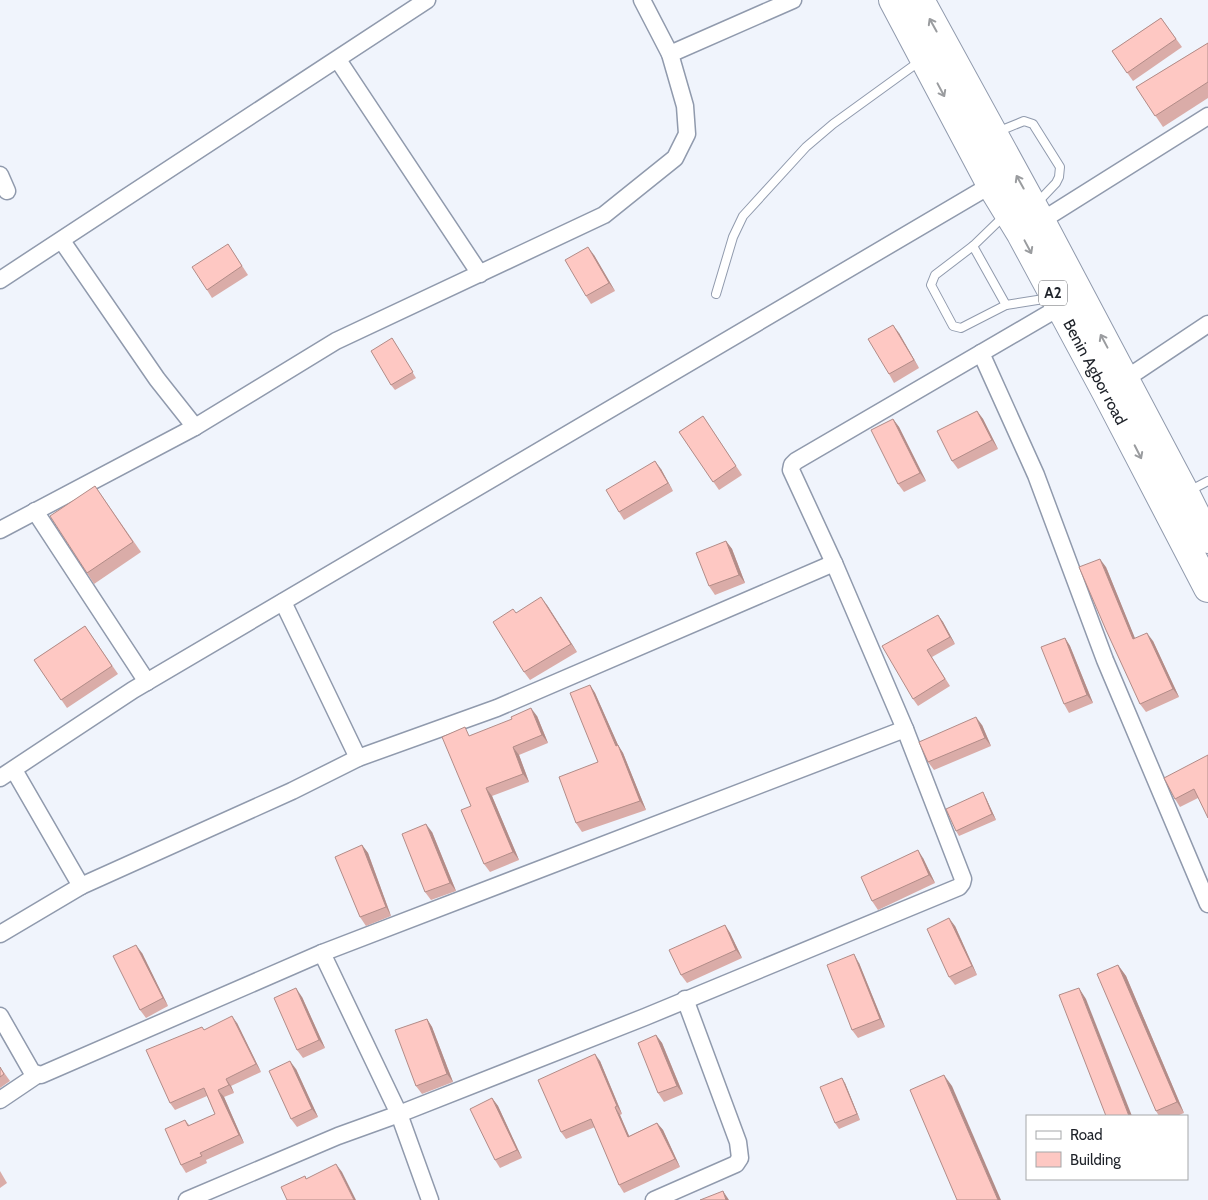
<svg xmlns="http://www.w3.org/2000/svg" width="1208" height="1200" font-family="Cabin,sans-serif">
<rect width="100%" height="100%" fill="#f0f4fc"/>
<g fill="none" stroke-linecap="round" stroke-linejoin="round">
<g stroke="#909aad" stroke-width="10">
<g id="lane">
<path d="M997 132 1024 121 1033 124 1060 167 1059 177 1056 183 1037 203"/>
<path d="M1005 215 973 246 1006 305 1050 298"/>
<path d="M973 246 935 275 931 285 953 326 961 328 1006 305"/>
<path d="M716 294 733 237 743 216 806 147 833 124 920 61"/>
<path d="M1189 491 1208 481"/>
</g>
</g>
<g stroke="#909aad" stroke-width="19">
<g id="street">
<path d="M670 54 793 0"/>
<path d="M338 60 480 274"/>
<path d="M0 175 7 191"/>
<path d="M1041 221 1208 116"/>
<path d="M0 280 427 0"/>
<path d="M981 353 1036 475 1105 660 1208 904"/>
<path d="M1124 380 1208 324"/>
<path d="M195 427 336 341 604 215 675 158 687 134 685 106 670 54 642 0"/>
<path d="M35 511 147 682"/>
<path d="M0 530 195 427 157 379 62 241"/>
<path d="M283 602 358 758"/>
<path d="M0 778 133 690 991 185"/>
<path d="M81 886 292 791 358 758 497 708 834 563"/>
<path d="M0 934 81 886 14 770"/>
<path d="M322 953 399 1114 430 1200"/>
<path d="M0 1016 32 1072 41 1075 322 953 905 729"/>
<path d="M0 1100 37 1075"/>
<path d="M187 1200 338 1136 399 1114 645 1017 959 887 962 883 963 879 905 729 834 563 791 470 792 465 796 461 1060 307"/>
<path d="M654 1200 736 1164 740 1158 738 1142 685 999"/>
</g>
</g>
<g stroke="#909aad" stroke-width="30">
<g id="highway">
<path d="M893 0 991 185 1021 234 1106 392 1208 588"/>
<path d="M920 0 1041 221 1185 493 1208 539"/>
</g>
</g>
<use href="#lane" stroke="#fff" stroke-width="8"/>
<use href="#street" stroke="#fff" stroke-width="16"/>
<use href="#highway" stroke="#fff" stroke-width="28"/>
</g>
<g fill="#daaca8">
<path d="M1161 18 1182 47 1133 81 1112 51Z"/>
<path d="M1208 43V98L1163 127 1136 87Z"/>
<path d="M228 244 248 275 212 298 207 290Z"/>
<path d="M594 255 615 291 591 304 586 296Z"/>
<path d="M899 333 919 368 894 383 889 374Z"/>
<path d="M392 338 416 378 395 390 391 385Z"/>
<path d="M977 411 983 419 998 449 958 469 952 461Z"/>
<path d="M703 416 742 475 719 490 679 432Z"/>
<path d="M893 419 899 427 926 481 904 492 898 484Z"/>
<path d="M661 469 673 491 624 520 619 512Z"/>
<path d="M95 486 141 552 94 584 87 573Z"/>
<path d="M726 541 732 549 745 583 715 595 709 586Z"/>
<path d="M1106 567 1135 639 1153 641 1179 697 1146 712 1140 704Z"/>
<path d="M547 605 577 652 530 680 524 672 516 613Z"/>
<path d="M938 615 943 622 955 644 932 657 950 686 918 706 913 699Z"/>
<path d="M85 626 118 674 67 708 34 660Z"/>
<path d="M1065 638 1070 646 1093 703 1069 713 1064 704Z"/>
<path d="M590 685 595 693 618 745 623 753 646 810 582 832 576 823 598 762Z"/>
<path d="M537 716 548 743 519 755 529 782 492 796 519 860 490 872 484 864 471 806V735Z"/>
<path d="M982 725 991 746 934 770 928 762Z"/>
<path d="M1208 755 1198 798 1180 807 1175 799Z"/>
<path d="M986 798 996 820 959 836 956 831Z"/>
<path d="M432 832 456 891 431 900 425 892Z"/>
<path d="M362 845 368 853 391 916 366 926 360 917Z"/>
<path d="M923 858 935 883 878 910 872 901Z"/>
<path d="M725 925 730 933 742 958 687 983 681 975Z"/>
<path d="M955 926 977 975 955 985 949 977Z"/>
<path d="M142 953 168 1006 146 1018 140 1010Z"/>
<path d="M859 963 885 1027 858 1038 852 1030Z"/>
<path d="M1118 965 1126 976 1184 1113 1177 1116H1159L1156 1111Z"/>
<path d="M302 997 325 1048 303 1058 297 1050Z"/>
<path d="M427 1019 432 1027 453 1082 422 1094 416 1086Z"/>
<path d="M237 1023 261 1072 231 1086 234 1093 224 1097 244 1143 206 1160 207 1163 186 1173 181 1165 185 1120 190 1126 215 1114 207 1096 175 1110 170 1103 204 1030Z"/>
<path d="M656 1035 662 1043 683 1094 664 1102 658 1093Z"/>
<path d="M600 1061 622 1114 620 1115 629 1136 657 1123 663 1130 680 1167 624 1193 619 1185 595 1127 566 1139 561 1132Z"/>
<path d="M0 1067 10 1081 0 1088Z"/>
<path d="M296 1069 318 1117 297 1127 291 1119Z"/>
<path d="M845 1083 860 1120 839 1129 835 1123Z"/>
<path d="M492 1098 498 1106 522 1158 500 1168 495 1160Z"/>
<path d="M0 1171 7 1183 0 1188Z"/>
</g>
<g fill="#b28c88">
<path d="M588 247 594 255 615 291 609 283Z"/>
<path d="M893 325 899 333 919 368 914 360Z"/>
<path d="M977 411 983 419 998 449 992 440Z"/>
<path d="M893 419 899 427 926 481 920 473Z"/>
<path d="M655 461 661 469 673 491 668 483Z"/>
<path d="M726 541 732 549 745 583 739 575Z"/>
<path d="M1100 559 1106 567 1139 648 1133 639Z"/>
<path d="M541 597 547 605 577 652 571 644Z"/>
<path d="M938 615 943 622 955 644 950 637Z"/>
<path d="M1147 633 1153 641 1179 697 1173 689Z"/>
<path d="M1065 638 1070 646 1093 703 1087 695Z"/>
<path d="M590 685 595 693 618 745 623 753 646 810 640 801Z"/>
<path d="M531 708 537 716 548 743 542 735Z"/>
<path d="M976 717 982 725 991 746 985 738Z"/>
<path d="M513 747 519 755 529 782 523 774Z"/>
<path d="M486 788 492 796 519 860 513 852Z"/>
<path d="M983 792 986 798 996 820 992 814Z"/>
<path d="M426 824 432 832 456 891 450 883Z"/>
<path d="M362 845 368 853 391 916 386 907Z"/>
<path d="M918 850 923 858 935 883 929 875Z"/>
<path d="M949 918 955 926 977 975 972 966Z"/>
<path d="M725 925 730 933 742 958 736 950Z"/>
<path d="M136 945 142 953 168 1006 163 998Z"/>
<path d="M854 954 859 963 885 1027 880 1019Z"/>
<path d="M1118 965 1126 976 1184 1113 1177 1102Z"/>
<path d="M296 988 302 997 325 1048 319 1040Z"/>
<path d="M1079 988 1086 999 1132 1116H1129Z"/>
<path d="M232 1016 237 1023 261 1072 256 1064Z"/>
<path d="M427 1019 432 1027 453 1082 447 1074Z"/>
<path d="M656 1035 662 1043 683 1094 677 1086Z"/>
<path d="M595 1054 600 1061 622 1114 617 1106Z"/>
<path d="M290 1061 296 1069 318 1117 312 1109Z"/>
<path d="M944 1075 952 1086 1001 1200H998Z"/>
<path d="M842 1078 845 1083 860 1120 857 1114Z"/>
<path d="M226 1079 231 1086 234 1093 229 1085Z"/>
<path d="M218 1090 224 1097 244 1143 239 1135Z"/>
<path d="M492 1098 498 1106 522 1158 517 1150Z"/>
<path d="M615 1107 620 1115 633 1145 628 1137Z"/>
<path d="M657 1123 663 1130 680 1167 675 1159Z"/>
<path d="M336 1164 342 1172 356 1200H354Z"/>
<path d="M723 1191 729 1200H726Z"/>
</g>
<g fill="#fec8c3" stroke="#b28c88">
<path d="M1161 18 1176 39 1127 73 1112 51Z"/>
<path d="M1208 43V82L1155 116 1136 87Z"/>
<path d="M228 244 242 266 207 290 192 267Z"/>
<path d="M588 247 609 283 586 296 565 260Z"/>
<path d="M893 325 914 360 889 374 868 339Z"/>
<path d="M392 338 413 372 391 385 371 351Z"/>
<path d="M977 411 992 440 952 461 937 431Z"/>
<path d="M703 416 736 466 713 482 679 432Z"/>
<path d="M893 419 920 473 898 484 871 430Z"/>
<path d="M655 461 668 483 619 512 606 490Z"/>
<path d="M95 486 133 542 87 573 50 516Z"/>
<path d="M726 541 739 575 709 586 696 553Z"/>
<path d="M1100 559 1133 639 1147 633 1173 689 1140 704 1106 630 1079 567Z"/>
<path d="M541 597 571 644 524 672 493 622 513 609 516 613Z"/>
<path d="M938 615 950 637 927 650 945 679 913 699 882 646Z"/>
<path d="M85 626 112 666 61 700 34 660Z"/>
<path d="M1065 638 1087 695 1064 704 1041 647Z"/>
<path d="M590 685 616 746 618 745 640 801 576 823 559 777 598 762 570 693Z"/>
<path d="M531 708 542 735 513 747 523 774 486 788 513 852 484 864 461 810 471 806 442 737 465 727 469 736 512 719 511 717Z"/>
<path d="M976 717 985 738 928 762 919 742Z"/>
<path d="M1208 755V818L1194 789 1175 799 1164 778Z"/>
<path d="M983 792 992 814 956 831 946 809Z"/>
<path d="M426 824 450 883 425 892 402 834Z"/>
<path d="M362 845 386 907 360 917 335 857Z"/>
<path d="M918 850 929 875 872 901 861 877Z"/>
<path d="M949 918 972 966 949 977 927 929Z"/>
<path d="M725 925 736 950 681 975 669 950Z"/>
<path d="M136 945 163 998 140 1010 113 956Z"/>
<path d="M854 954 880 1019 852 1030 827 965Z"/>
<path d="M1118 965 1177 1102 1156 1111 1097 974Z"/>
<path d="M296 988 319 1040 297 1050 274 998Z"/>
<path d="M1079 988 1129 1116H1106L1059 995Z"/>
<path d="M232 1016 256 1064 226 1079 229 1085 218 1090 239 1135 200 1153 202 1156 181 1165 165 1129 185 1120 188 1126 215 1114 204 1088 170 1103 146 1050 202 1027 204 1030Z"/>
<path d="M427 1019 447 1074 416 1086 395 1030Z"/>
<path d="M656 1035 677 1086 658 1093 638 1043Z"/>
<path d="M595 1054 617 1106 615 1107 628 1137 657 1123 675 1159 619 1185 591 1119 561 1132 538 1080Z"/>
<path d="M290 1061 312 1109 291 1119 269 1071Z"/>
<path d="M0 1067 4 1074 0 1077Z"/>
<path d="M944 1075 998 1200H957L910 1090Z"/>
<path d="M842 1078 857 1114 835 1123 820 1087Z"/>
<path d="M492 1098 517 1150 495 1160 470 1109Z"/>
<path d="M336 1164 354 1200H287L281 1187 305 1176 306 1179Z"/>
<path d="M723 1191 726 1200H700Z"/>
</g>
<defs><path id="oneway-shaft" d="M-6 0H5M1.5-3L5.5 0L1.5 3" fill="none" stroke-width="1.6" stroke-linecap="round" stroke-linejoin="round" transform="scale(1.25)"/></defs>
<g stroke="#9a9c9f">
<use href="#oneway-shaft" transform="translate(933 25) rotate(-119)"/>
<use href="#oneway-shaft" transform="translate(941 90) rotate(62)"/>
<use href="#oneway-shaft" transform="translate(1020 182) rotate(-119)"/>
<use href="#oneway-shaft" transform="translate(1028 247) rotate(62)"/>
<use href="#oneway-shaft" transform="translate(1104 341) rotate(-118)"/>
<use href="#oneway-shaft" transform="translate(1138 452) rotate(63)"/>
</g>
<g text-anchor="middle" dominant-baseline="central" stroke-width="4" stroke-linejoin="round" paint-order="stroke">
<rect fill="#fff" stroke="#626469" stroke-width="1" x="1039" y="280.5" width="28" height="25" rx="4"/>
<g font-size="15" font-weight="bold" fill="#1e2229">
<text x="1053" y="293">A2</text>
</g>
<g font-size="16" fill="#1e2229" stroke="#fff">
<text transform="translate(1095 372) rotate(62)">Benin Agbor road</text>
</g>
</g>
<rect x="1026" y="1115" width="162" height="65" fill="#ffffff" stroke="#a5a7a9"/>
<rect x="1036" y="1131" width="25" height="8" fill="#ffffff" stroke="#a5a7a9"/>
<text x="1070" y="1140" font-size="15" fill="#1e2229">Road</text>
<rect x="1036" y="1152" width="25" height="15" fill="#fec8c3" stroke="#a5a7a9"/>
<text x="1070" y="1165" font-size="15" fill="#1e2229">Building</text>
</svg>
